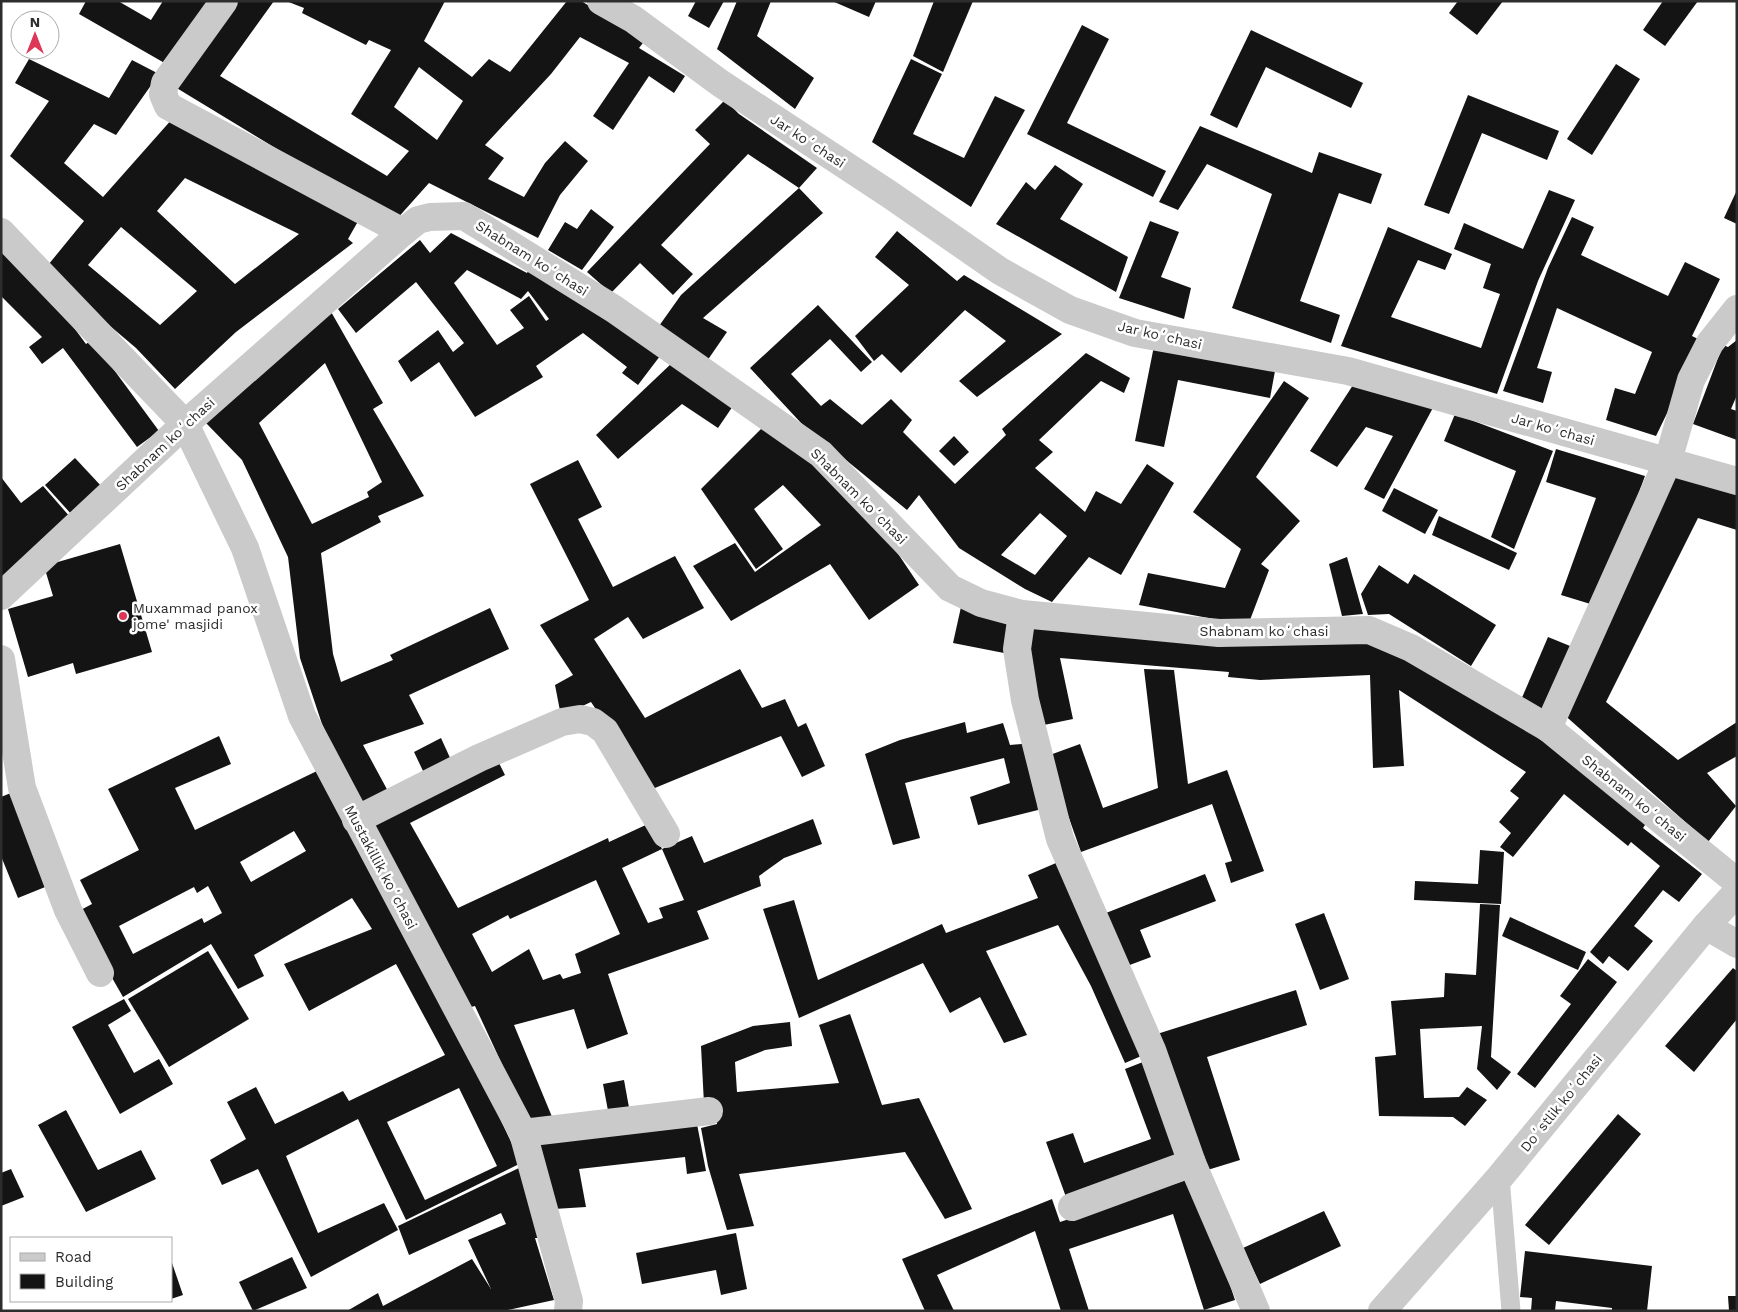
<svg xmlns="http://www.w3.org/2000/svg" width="1738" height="1312" font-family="'Work Sans',sans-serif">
<rect width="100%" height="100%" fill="#fff"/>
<g fill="#141414" fill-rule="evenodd">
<path d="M86 1H118L151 20 163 1H212L168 65 79 14Z"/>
<path d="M234 1H274L220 76 387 176 409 151 351 114 391 50 369 40 366 45 302 13 304 8 286 1H445L424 41 472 77 489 59 510 72 567 1H581L646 39 639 48 685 76 674 93 649 76 613 130 593 116 629 63 580 37 551 74 485 145 504 158 488 179 524 197 545 163 565 141 588 161 560 195 538 238 429 183 395 221 175 87ZM419 67 463 101 437 140 394 107Z"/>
<path d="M696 1H724L709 28 688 16Z"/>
<path d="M737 1H771L757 36 814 78 795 109 717 49Z"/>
<path d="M832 1H876L869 17Z"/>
<path d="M934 1H973L943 72 913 56Z"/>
<path d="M1458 1H1503L1477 35 1449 13Z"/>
<path d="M1663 1H1698L1665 46 1643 30Z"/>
<path d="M1082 25 1109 39 1067 123 1166 171 1153 197 1027 134Z"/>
<path d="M1251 30 1363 83 1351 108 1266 67 1237 128 1210 115Z"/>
<path d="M29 59 109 98 132 60 159 74 116 135 94 124 64 163 103 197 173 118 361 216 348 239 353 243 236 332 175 389 136 348 44 270 84 221 10 156 49 101 15 83ZM185 178 299 234 235 284 157 211ZM121 227 197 291 160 325 88 265Z"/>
<path d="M911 59 942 74 913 134 964 158 995 96 1025 110 971 207 872 142Z"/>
<path d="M1616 64 1640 79 1592 155 1567 139Z"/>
<path d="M1468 95 1559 131 1547 160 1482 133 1449 214 1424 205Z"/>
<path d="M725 100 739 114 817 168 799 188 748 154 661 245 693 274 673 295 640 263 611 293 587 272 710 144 695 130Z"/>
<path d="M1200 126 1312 173 1319 152 1382 174 1371 204 1339 193 1300 301 1340 315 1331 343 1232 308 1272 194 1207 164 1178 210 1159 202Z"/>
<path d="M1055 165 1083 184 1060 219 1128 257 1116 292 996 224 1026 182 1035 190Z"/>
<path d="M799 188 823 213 703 318 727 332 707 361 659 326 681 295Z"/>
<path d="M1549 190 1575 200 1538 281 1497 394 1341 346 1388 227 1452 254 1445 270 1418 260 1391 317 1481 348 1500 294 1483 288 1491 264 1454 249 1464 223 1523 249Z"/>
<path d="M1737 190V224L1724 218Z"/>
<path d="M591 209 614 227 582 270 548 250 565 222 577 229Z"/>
<path d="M1572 217 1594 227 1581 255 1668 296 1685 262 1720 279 1692 336 1702 341 1656 436 1606 420 1615 388 1635 394 1652 352 1557 308 1537 368 1552 372 1543 403 1503 391 1548 268Z"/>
<path d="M1150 221 1179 232 1161 277 1191 288 1184 319 1119 298Z"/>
<path d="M897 231 957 281 964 275 1062 334 977 397 959 381 1006 341 965 310 901 373 882 354 874 361 855 336 909 285 875 257Z"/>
<path d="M451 233 527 273 530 268 660 356 638 385 622 373 627 367 583 333 536 366 543 377 475 417 439 362 411 382 398 361 438 330 453 352 464 343 416 282 356 333 338 309 420 240 430 253ZM467 270 521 299 528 291 549 319 546 321 529 296 510 310 524 328 497 345 454 283Z"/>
<path d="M1 246 66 317 86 344 92 340 159 431 137 447 63 348 42 364 29 347 42 337 1 296Z"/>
<path d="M818 305 872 362 861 372 830 339 791 374 821 406 830 399 862 425 891 399 912 420 903 432 955 484 1006 435 1002 429 1086 353 1130 378 1124 393 1101 381 1039 440 1053 452 1035 468 1085 512 1096 491 1121 504 1147 464 1174 483 1121 575 1089 557 1052 602 1025 589 959 548 919 495 907 510 802 424 750 368ZM1040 513 1067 536 1035 575 1001 555Z"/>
<path d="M330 310 383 403 373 409 424 496 378 516 381 522 321 553 333 654 341 682 393 660 390 655 490 608 509 649 409 695 424 724 363 745 389 793 359 807 322 724 300 658 288 557 242 460 206 423ZM325 363 382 482 367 492 369 497 312 524 259 423Z"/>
<path d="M1737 340V395L1731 409 1737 411V440L1693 424 1723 345 1728 347Z"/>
<path d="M1154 346 1275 371 1270 398 1178 380 1164 447 1135 441Z"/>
<path d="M673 362 735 403 718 428 682 404 618 459 596 435Z"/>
<path d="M1284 381 1309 398 1256 477 1300 521 1261 564 1269 570 1250 620H1219L1139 605 1148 573 1225 588 1241 549 1193 512Z"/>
<path d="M1355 382 1435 404 1384 499 1364 489 1393 436 1366 427 1337 467 1310 451Z"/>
<path d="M1455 414 1553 451 1514 549 1491 537 1516 471 1444 441Z"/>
<path d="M768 422 868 509 919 585 869 620 830 564 731 621 693 566 735 543 755 572 821 525 783 485 754 509 783 549 756 569 701 489Z"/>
<path d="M954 436 969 452 954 466 939 451Z"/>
<path d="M1556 449 1645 476 1597 606 1561 595 1596 498 1546 482Z"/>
<path d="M75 458 103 488 72 515 45 485Z"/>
<path d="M578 460 602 507 578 519 613 587 675 556 704 608 643 639 628 617 594 639 645 718 740 669 762 708 785 699 798 727 806 723 825 766 802 777 781 736 650 790 591 702 561 716 555 685 573 675 540 625 589 600 530 484Z"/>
<path d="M1671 475 1737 494V530L1698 518 1606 702 1678 760 1737 722V756L1707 773 1736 806 1708 842 1561 712Z"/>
<path d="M1 477 21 503 43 486 71 518 1 578Z"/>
<path d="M1394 488 1438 510 1425 534 1382 511Z"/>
<path d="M1439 516 1517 553 1509 570 1432 535Z"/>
<path d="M120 544 152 652 76 674 73 663 28 677 8 609 53 596 44 566Z"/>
<path d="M1347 557 1363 614 1342 616 1329 564Z"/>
<path d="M1379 565 1408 584 1414 574 1496 625 1471 666 1389 614 1368 615 1361 594Z"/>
<path d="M961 607 1011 618 1004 653 953 643Z"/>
<path d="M1023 627 1369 641 1418 661 1543 741 1647 822 1643 828 1702 874 1679 902 1663 890 1634 926 1653 941 1628 971 1609 956 1603 964 1590 952 1660 866 1631 842 1628 846 1564 794 1513 857 1500 847 1511 833 1499 822 1519 798 1510 791 1526 772 1399 690 1404 766 1373 768 1370 675 1260 680 1228 677 1229 672 1060 658 1073 719 1039 726Z"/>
<path d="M1548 637 1575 648 1548 712 1521 700Z"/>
<path d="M1144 669 1174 670 1188 784 1227 770 1264 871 1231 883 1225 863 1232 861 1212 804 1081 852 1047 756 1080 744 1103 808 1158 788Z"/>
<path d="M965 722 967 733 1003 723 1010 745 1033 743 1038 810 978 825 970 797 1010 783 1004 758 905 783 920 838 893 845 865 754 900 740Z"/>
<path d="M219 736 231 764 175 788 195 830 319 770 465 1044 521 1163 406 1220 358 1119 286 1156 318 1233 384 1203 398 1230 311 1277 258 1169 222 1185 210 1160 246 1139 227 1102 256 1087 275 1124 343 1091 349 1101 445 1055 396 964 309 1011 284 964 372 929 352 898 254 955 264 976 238 989 211 944 123 997 75 913 92 904 80 880 139 850 108 789ZM294 831 306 851 251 882 240 862ZM208 886 222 913 204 923 202 918 133 954 119 926 194 887 197 893ZM459 1088 497 1166 425 1200 387 1122Z"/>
<path d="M441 738 451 760 424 773 414 752Z"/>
<path d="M495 755 505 775 410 823 458 908 608 838 609 842 650 823 662 849 622 868 648 923 663 918 659 908 684 900 662 849 692 836 704 863 813 819 822 844 784 858 759 876 761 886 697 911 709 939 608 974 628 1034 587 1049 574 1009 514 1025 555 1124 532 1129 475 1006 471 1007 369 819ZM596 880 620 934 575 954 581 973 563 979 560 974 543 980 529 949 492 972 472 934 508 915 510 919Z"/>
<path d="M18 790 55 883 18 898 1 856V797Z"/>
<path d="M1480 850 1504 852 1501 904 1414 900 1415 881 1478 884Z"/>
<path d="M1056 863 1146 1054 1125 1063 1091 986 1058 925 986 951 1027 1035 1004 1043 980 997 950 1013 923 963 799 1018 763 909 794 900 818 980 942 924 946 933 1038 898 1028 875Z"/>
<path d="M1205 874 1216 901 1140 930 1151 957 1127 966 1106 913Z"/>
<path d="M1480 904 1500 905 1491 1057 1511 1072 1497 1090 1477 1069 1482 1026 1420 1029 1424 1098 1459 1097 1467 1087 1487 1100 1465 1126 1453 1117 1379 1116 1375 1057 1396 1055 1391 1001 1444 997 1445 973 1476 975Z"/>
<path d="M1324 913 1349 979 1320 990 1295 924Z"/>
<path d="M1510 917 1586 952 1578 970 1502 936Z"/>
<path d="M208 951 249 1019 169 1067 128 999Z"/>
<path d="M1588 959 1617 982 1535 1088 1517 1074 1571 1004 1560 996Z"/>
<path d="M1733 968 1737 971V1019L1694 1072 1665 1046Z"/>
<path d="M1296 990 1307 1025 1207 1057 1240 1160 1201 1172 1157 1034Z"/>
<path d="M124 999 131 1011 108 1025 134 1073 159 1059 173 1084 120 1114 72 1027Z"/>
<path d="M850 1014 882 1105 919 1098 972 1209 945 1219 905 1152 739 1174 754 1226 727 1230 708 1166 701 1128 717 1124 715 1104H704L701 1046 753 1026 790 1022 792 1046 765 1050 735 1062 737 1092 839 1083 819 1025Z"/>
<path d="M1143 1062 1177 1157 1066 1197 1046 1142 1073 1133 1084 1163 1151 1139 1125 1069Z"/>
<path d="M624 1080 630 1113 609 1116 603 1084Z"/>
<path d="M66 1110 98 1170 141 1150 156 1179 86 1212 38 1125Z"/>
<path d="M1618 1114 1641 1134 1549 1245 1525 1225Z"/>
<path d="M697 1124 706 1171 687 1174 685 1157 579 1169 586 1207 554 1209 538 1141Z"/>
<path d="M523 1166 541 1238H535L554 1300 503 1311H347L378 1293 383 1306 472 1259 491 1289 468 1240 506 1224 501 1213 409 1255 398 1226Z"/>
<path d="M11 1169 24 1197 1 1206V1173Z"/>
<path d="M1195 1177 1235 1300 1204 1310 1173 1214 1069 1249 1089 1311H1061L1035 1231 937 1275 954 1311H925L902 1259 1052 1199 1060 1222Z"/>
<path d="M1324 1211 1341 1246 1260 1284 1243 1248Z"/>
<path d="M736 1233 747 1289 721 1295 716 1270 642 1284 636 1253Z"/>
<path d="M1525 1251 1652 1266 1647 1311H1612V1308L1556 1301 1555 1311H1531L1532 1298 1520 1297Z"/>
<path d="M292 1257 307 1288 253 1311 239 1282Z"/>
<path d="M171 1260 183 1295 171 1299Z"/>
<path d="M1728 1296H1737V1311H1729Z"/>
</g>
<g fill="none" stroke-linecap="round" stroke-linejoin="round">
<path stroke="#cacaca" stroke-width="19" d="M1500 1177 1511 1311"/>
<g stroke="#cacaca" stroke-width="28">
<path d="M224 1 165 83 163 94 168 106 403 232"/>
<path d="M601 1 633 19 720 83 889 194 1000 271 1070 310 1135 333 1348 371 1737 481"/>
<path d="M1 232 185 424 245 548 302 716 523 1133 569 1301 568 1311"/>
<path d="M1 596 185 424 403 232 418 220 430 217 464 216 614 309 821 454 950 588 981 603 1022 614 1219 633 1369 630 1411 648 1548 728 1737 882"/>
<path d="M1022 614 1017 649 1025 700 1060 839 1152 1050 1192 1163 1256 1311"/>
<path d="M1 659 22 788 68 910 100 973"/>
<path d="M1548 728 1668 461 1691 380 1710 343 1737 309"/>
<path d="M356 820 479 758 562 722 580 719 593 722 605 731 666 834"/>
<path d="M1706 926 1737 944"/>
<path d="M523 1133 709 1111"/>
<path d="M1072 1207 1192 1163"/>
</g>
<path stroke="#cacaca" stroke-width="28" d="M1382 1311 1500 1177 1706 926 1737 892"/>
</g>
<circle fill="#dd3657" stroke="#fff" stroke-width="2" cx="123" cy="616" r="5"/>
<g text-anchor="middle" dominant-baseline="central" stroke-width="5" stroke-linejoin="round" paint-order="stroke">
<g font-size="14" fill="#2d2d2d" stroke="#fff">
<text transform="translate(808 141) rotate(33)">Jar koʻchasi</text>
<text transform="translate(532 258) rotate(32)">Shabnam koʻchasi</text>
<text transform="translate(1160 335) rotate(13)">Jar koʻchasi</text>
<text transform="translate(1553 429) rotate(16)">Jar koʻchasi</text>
<text transform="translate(165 444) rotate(-43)">Shabnam koʻchasi</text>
<text transform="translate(859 496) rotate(45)">Shabnam koʻchasi</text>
<text x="1264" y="631">Shabnam koʻchasi</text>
<text transform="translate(1634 798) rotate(39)">Shabnam koʻchasi</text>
<text transform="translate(381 867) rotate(62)">Mustakillik koʻchasi</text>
<text transform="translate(1561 1103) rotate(-51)">Doʻstlik koʻchasi</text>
</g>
<g font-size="14" fill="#2d2d2d" stroke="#fff" text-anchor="start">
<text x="133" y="608">Muxammad panox<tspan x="133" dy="16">jome' masjidi</tspan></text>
</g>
</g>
<rect width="1738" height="1312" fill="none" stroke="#2d2d2d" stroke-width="5"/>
<rect x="10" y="1237" width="162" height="65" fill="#ffffff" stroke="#ababab"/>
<rect x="20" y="1253" width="25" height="8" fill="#cacaca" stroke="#ababab"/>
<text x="55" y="1262" font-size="15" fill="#2d2d2d">Road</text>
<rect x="20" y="1274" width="25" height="15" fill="#141414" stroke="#ababab"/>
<text x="55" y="1287" font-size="15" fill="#2d2d2d">Building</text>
<g transform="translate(35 35)"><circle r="24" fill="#ffffff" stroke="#ababab"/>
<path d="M0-4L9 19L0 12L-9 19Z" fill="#dd3657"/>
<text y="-8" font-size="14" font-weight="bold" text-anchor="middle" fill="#2d2d2d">N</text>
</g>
</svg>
